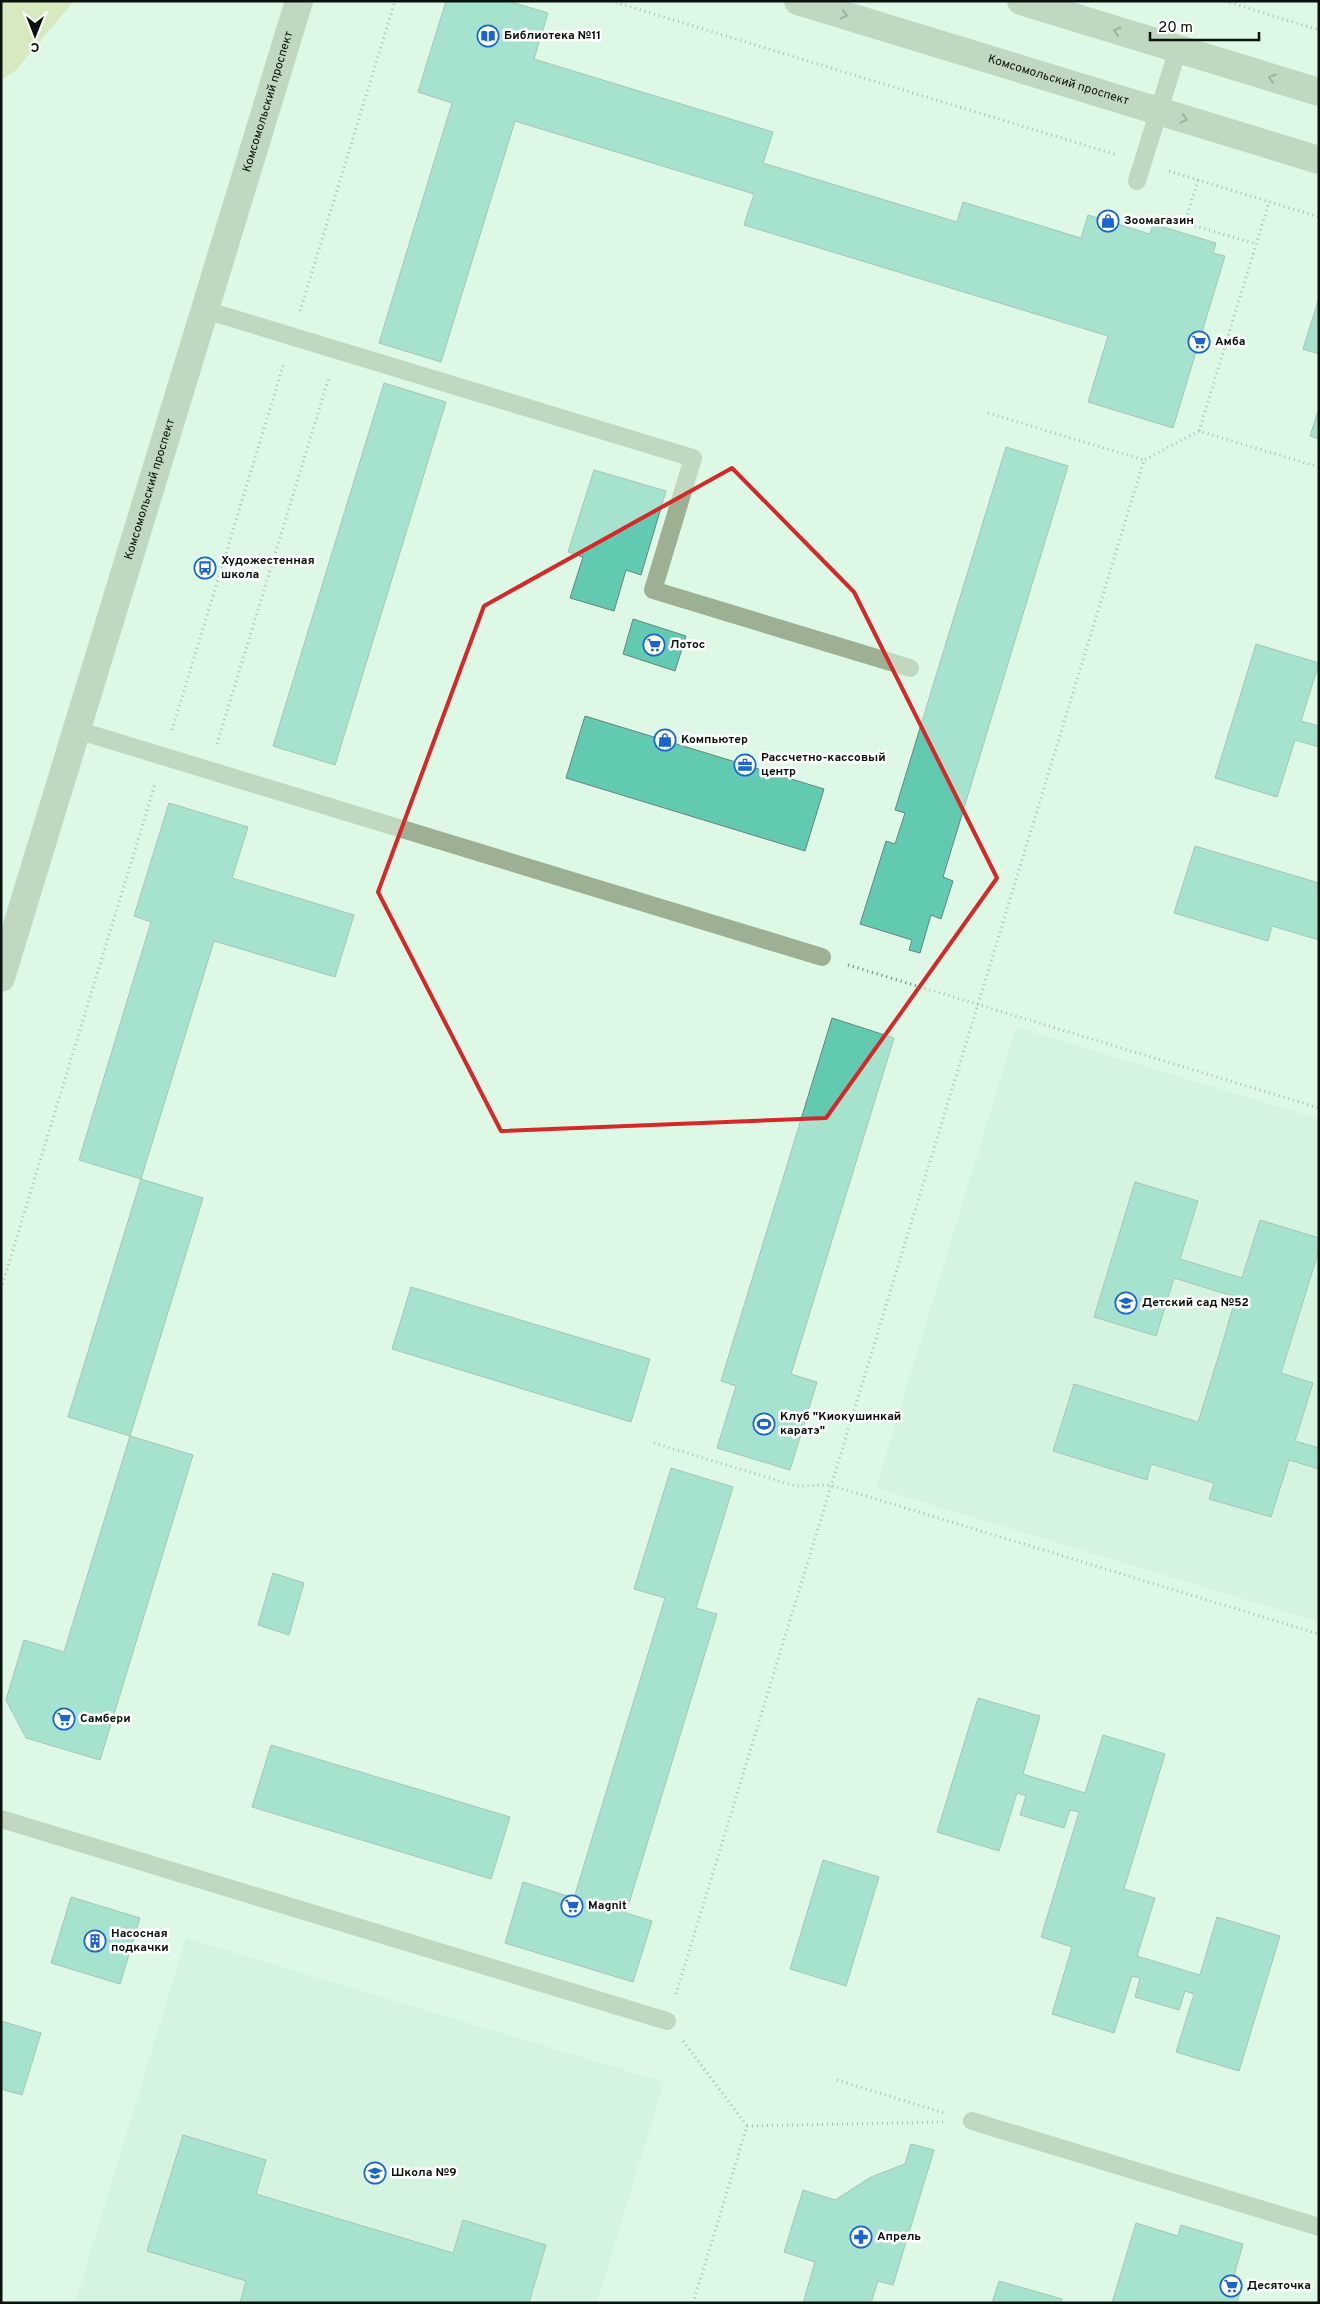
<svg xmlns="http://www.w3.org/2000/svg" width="1320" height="2304" font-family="Overpass,sans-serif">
<rect width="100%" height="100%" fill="#ddf8e5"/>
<g fill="#cdf0d8">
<path d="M1016 1027 1319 1119V1622L876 1488Z"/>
<path d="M186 1938 664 2082 597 2303H75Z"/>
</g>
<path fill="#d0d890" d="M1 1H74L15 71 1 80Z"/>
<g fill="#63cab2" stroke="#65857c">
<path d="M446 1H508L548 13 534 59 773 132 763 163 957 222 963 202 1081 238 1088 215 1150 234 1153 224 1216 243 1213 253 1225 256 1173 428 1088 402 1108 336 744 225 754 194 515 121 441 362 379 343 452 103 418 92Z"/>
<path d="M1319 298V354L1303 349Z"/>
<path d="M384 383 446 402 335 765 273 746Z"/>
<path d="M1319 408V439L1310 436Z"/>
<path d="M1006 447 1068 466 943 877 953 881 941 919 931 915 920 953 909 950 912 940 860 924 886 841 895 844 905 813 895 810Z"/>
<path d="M594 470 666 491 641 575 626 570 614 611 570 598 583 557 568 552Z"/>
<path d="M633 619 686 636 675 671 623 654Z"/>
<path d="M1256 644 1319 663 1301 721 1319 726V747L1295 740 1277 797 1215 778Z"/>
<path d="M585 716 824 789 805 851 566 778Z"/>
<path d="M169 803 248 827 232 878 354 915 335 977 214 941 141 1179 79 1160 151 922 134 916Z"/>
<path d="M1195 846 1319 883V940L1272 926 1268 941 1174 913Z"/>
<path d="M832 1018 894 1038 791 1374 817 1382 790 1470 717 1448 736 1386 721 1381Z"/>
<path d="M141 1179 203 1198 130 1436 68 1417Z"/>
<path d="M1135 1182 1198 1201 1180 1259 1242 1278 1260 1220 1319 1238V1250L1281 1373 1313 1383 1295 1441 1319 1448V1469L1289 1460 1271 1517 1209 1499 1214 1483 1151 1464 1147 1480 1053 1451 1074 1384 1198 1422 1219 1355 1236 1297 1174 1278 1156 1336 1094 1317Z"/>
<path d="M411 1287 650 1359 631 1422 392 1349Z"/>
<path d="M130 1436 193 1455 100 1760 26 1738 6 1700 24 1640 64 1652Z"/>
<path d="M671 1468 733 1487 696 1608 717 1614 626 1913 652 1921 633 1982 505 1943 523 1882 574 1898 665 1598 634 1589Z"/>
<path d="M273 1573 304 1583 289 1635 258 1625Z"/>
<path d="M978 1698 1040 1716 1023 1774 1085 1793 1103 1735 1165 1754 1124 1889 1155 1898 1137 1956 1200 1975 1217 1917 1280 1936 1239 2071 1176 2052 1194 1994 1185 1991 1179 2010 1135 1997 1140 1978 1132 1976 1114 2033 1052 2014 1072 1947 1041 1937 1079 1812 1070 1810 1064 1828 1020 1815 1026 1796 1017 1793 999 1851 937 1832Z"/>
<path d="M271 1745 510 1817 491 1879 252 1807Z"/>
<path d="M823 1860 879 1877 846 1986 790 1969Z"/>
<path d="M71 1897 140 1918 120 1984 51 1963Z"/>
<path d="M1 2021 41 2033 22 2095 1 2089Z"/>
<path d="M183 2135 266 2160 256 2194 453 2253 463 2220 546 2245 529 2303H240L246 2281 147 2251Z"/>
<path d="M911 2144 934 2150 893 2285 878 2281 871 2303H803L815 2262 784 2252 803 2190 835 2200 871 2177 905 2164Z"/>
<path d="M1136 2223 1178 2236 1181 2225 1243 2244 1231 2286 1241 2289 1237 2303H1112Z"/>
<path d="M999 2281 1062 2299 1061 2303H992Z"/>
</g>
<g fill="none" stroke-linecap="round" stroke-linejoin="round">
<g stroke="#6c7d71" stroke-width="3" stroke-dasharray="1 4" stroke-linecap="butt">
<path d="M611 1 1117 155"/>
<path d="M1225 1 1319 30"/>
<path d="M1169 171 1319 217"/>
<path d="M1198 180 1185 223 1256 244"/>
<path d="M300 311 395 1"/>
<path d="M988 413 1144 460"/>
<path d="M1199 431 1269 202"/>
<path d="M172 730 284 363"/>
<path d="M217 744 329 377"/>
<path d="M848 965 1319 1108"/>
<path d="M1 1289 155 784"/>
<path d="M654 1443 796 1486 830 1485 1319 1634"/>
<path d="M676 1994 1144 460 1199 431 1319 467"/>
<path d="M683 2041 747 2126"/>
<path d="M837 2080 947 2114"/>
<path d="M747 2126 944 2122"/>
<path d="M693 2303 747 2126"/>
</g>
<g stroke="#9eb093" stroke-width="18">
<path d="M1137 181 1178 49"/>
<path d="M205 310 693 458 653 590 910 668"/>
<path d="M77 730 822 957"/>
<path d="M1 1819 667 2021"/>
<path d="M972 2121 1319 2227"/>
</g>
<g stroke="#9eb093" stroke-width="28">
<path id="s1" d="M798 1 1319 160"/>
<path d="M1021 1 1319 92"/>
<path id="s2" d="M1 978 299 1"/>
</g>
</g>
<defs><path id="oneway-chevron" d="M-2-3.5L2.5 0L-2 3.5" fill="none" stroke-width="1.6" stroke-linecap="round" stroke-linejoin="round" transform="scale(1.25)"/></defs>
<g stroke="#546150">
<use href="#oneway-chevron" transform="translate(844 15) rotate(17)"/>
<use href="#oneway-chevron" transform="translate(1117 31) rotate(-163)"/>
<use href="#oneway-chevron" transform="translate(1272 78) rotate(-163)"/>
<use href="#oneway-chevron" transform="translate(1184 119) rotate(17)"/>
</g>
<path d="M0 0H1320V2304H0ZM732 468 854 592 997 878 826 1118 501 1131 378 892 484 606Z" fill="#ddf8e5" fill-opacity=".55" fill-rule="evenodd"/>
<path fill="none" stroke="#d62828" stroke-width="4" stroke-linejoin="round" d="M732 468 854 592 997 878 826 1118 501 1131 378 892 484 606Z"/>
<defs>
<g id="library-ring" transform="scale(1.125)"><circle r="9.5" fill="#fff" stroke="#1a65d0" stroke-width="1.5"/><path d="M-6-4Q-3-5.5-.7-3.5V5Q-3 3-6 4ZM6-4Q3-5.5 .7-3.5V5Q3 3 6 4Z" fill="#1a65d0"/></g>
<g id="shop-ring" transform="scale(1.125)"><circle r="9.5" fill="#fff" stroke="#1a65d0" stroke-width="1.5"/><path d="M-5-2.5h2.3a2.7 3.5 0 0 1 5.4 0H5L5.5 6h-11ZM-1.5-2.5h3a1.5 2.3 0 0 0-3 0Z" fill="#1a65d0"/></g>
<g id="supermarket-ring" transform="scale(1.125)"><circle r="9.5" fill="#fff" stroke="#1a65d0" stroke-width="1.5"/><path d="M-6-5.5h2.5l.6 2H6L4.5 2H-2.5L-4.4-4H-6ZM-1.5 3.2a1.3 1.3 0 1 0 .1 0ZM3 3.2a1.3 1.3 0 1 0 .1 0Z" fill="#1a65d0"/></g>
<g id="bus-ring" transform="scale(1.125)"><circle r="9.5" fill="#fff" stroke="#1a65d0" stroke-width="1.5"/><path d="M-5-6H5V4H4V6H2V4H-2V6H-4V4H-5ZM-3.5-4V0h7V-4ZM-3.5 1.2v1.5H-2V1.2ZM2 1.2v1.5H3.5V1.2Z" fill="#1a65d0"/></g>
<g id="office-ring" transform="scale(1.125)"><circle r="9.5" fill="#fff" stroke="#1a65d0" stroke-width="1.5"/><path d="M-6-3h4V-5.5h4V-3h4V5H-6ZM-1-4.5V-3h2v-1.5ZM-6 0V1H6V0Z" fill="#1a65d0"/></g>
<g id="school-ring" transform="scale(1.125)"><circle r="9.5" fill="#fff" stroke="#1a65d0" stroke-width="1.5"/><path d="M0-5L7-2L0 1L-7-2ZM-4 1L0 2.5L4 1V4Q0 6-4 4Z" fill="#1a65d0"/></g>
<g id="stadium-ring" transform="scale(1.125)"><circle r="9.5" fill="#fff" stroke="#1a65d0" stroke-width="1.5"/><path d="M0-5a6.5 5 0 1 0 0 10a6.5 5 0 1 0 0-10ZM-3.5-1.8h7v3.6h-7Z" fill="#1a65d0"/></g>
<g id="building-ring" transform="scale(1.125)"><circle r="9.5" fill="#fff" stroke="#1a65d0" stroke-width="1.5"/><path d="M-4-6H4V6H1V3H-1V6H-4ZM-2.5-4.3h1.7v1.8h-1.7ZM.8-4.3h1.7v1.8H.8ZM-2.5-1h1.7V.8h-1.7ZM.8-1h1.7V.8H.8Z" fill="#1a65d0"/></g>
<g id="pharmacy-ring" transform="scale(1.125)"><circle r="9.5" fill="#fff" stroke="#1a65d0" stroke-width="1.5"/><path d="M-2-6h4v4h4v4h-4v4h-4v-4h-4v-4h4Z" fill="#1a65d0"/></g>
</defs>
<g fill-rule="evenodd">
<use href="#library-ring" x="488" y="36"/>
<use href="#shop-ring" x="1108" y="221"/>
<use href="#supermarket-ring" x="1199" y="342"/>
<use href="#bus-ring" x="205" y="568"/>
<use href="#supermarket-ring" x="654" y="645"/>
<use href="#shop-ring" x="665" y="740"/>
<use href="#office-ring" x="745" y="765"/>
<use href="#school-ring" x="1126" y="1303"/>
<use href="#stadium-ring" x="764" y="1424"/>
<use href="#supermarket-ring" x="64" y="1719"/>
<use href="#supermarket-ring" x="572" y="1906"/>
<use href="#building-ring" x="95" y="1941"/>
<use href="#school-ring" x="375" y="2173"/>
<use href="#pharmacy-ring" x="861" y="2237"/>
<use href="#supermarket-ring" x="1231" y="2286"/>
</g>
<g text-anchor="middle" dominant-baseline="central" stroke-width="5" stroke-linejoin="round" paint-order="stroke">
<g font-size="12" font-weight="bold" fill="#09120c" stroke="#fff" text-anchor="start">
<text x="504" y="36">Библиотека №11</text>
<text x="1124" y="221">Зоомагазин</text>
<text x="1215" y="342">Амба</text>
<text x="221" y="561">Художестенная<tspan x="221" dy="14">школа</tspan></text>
<text x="670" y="645">Лотос</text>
<text x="681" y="740">Компьютер</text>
<text x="761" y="758">Рассчетно-кассовый<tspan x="761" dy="14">центр</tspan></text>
<text x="1142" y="1303">Детский сад №52</text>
<text x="780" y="1417">Клуб "Киокушинкай<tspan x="780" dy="14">каратэ"</tspan></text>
<text x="80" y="1719">Самбери</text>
<text x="588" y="1906">Magnit</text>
<text x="111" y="1934">Насосная<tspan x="111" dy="14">подкачки</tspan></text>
<text x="391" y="2173">Школа №9</text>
<text x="877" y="2237">Апрель</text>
<text x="1247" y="2286">Десяточка</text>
</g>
<g font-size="12" fill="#09120c" stroke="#fff">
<text stroke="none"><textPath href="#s1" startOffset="272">Комсомольский проспект</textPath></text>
<text stroke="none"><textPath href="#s2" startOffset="916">Комсомольский проспект</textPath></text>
<text stroke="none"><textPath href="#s2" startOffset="511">Комсомольский проспект</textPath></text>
</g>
</g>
<rect width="1320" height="2304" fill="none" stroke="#09120c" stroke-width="5"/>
<g transform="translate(35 35) rotate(180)" stroke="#ffffff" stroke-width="4" paint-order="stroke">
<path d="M0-4L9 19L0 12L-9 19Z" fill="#09120c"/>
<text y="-8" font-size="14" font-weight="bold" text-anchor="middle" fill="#09120c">С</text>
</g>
<path d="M1150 32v8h109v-8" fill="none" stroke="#09120c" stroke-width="2.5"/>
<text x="1158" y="32" font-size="15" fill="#09120c" stroke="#ffffff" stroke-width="4" paint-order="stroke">20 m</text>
</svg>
